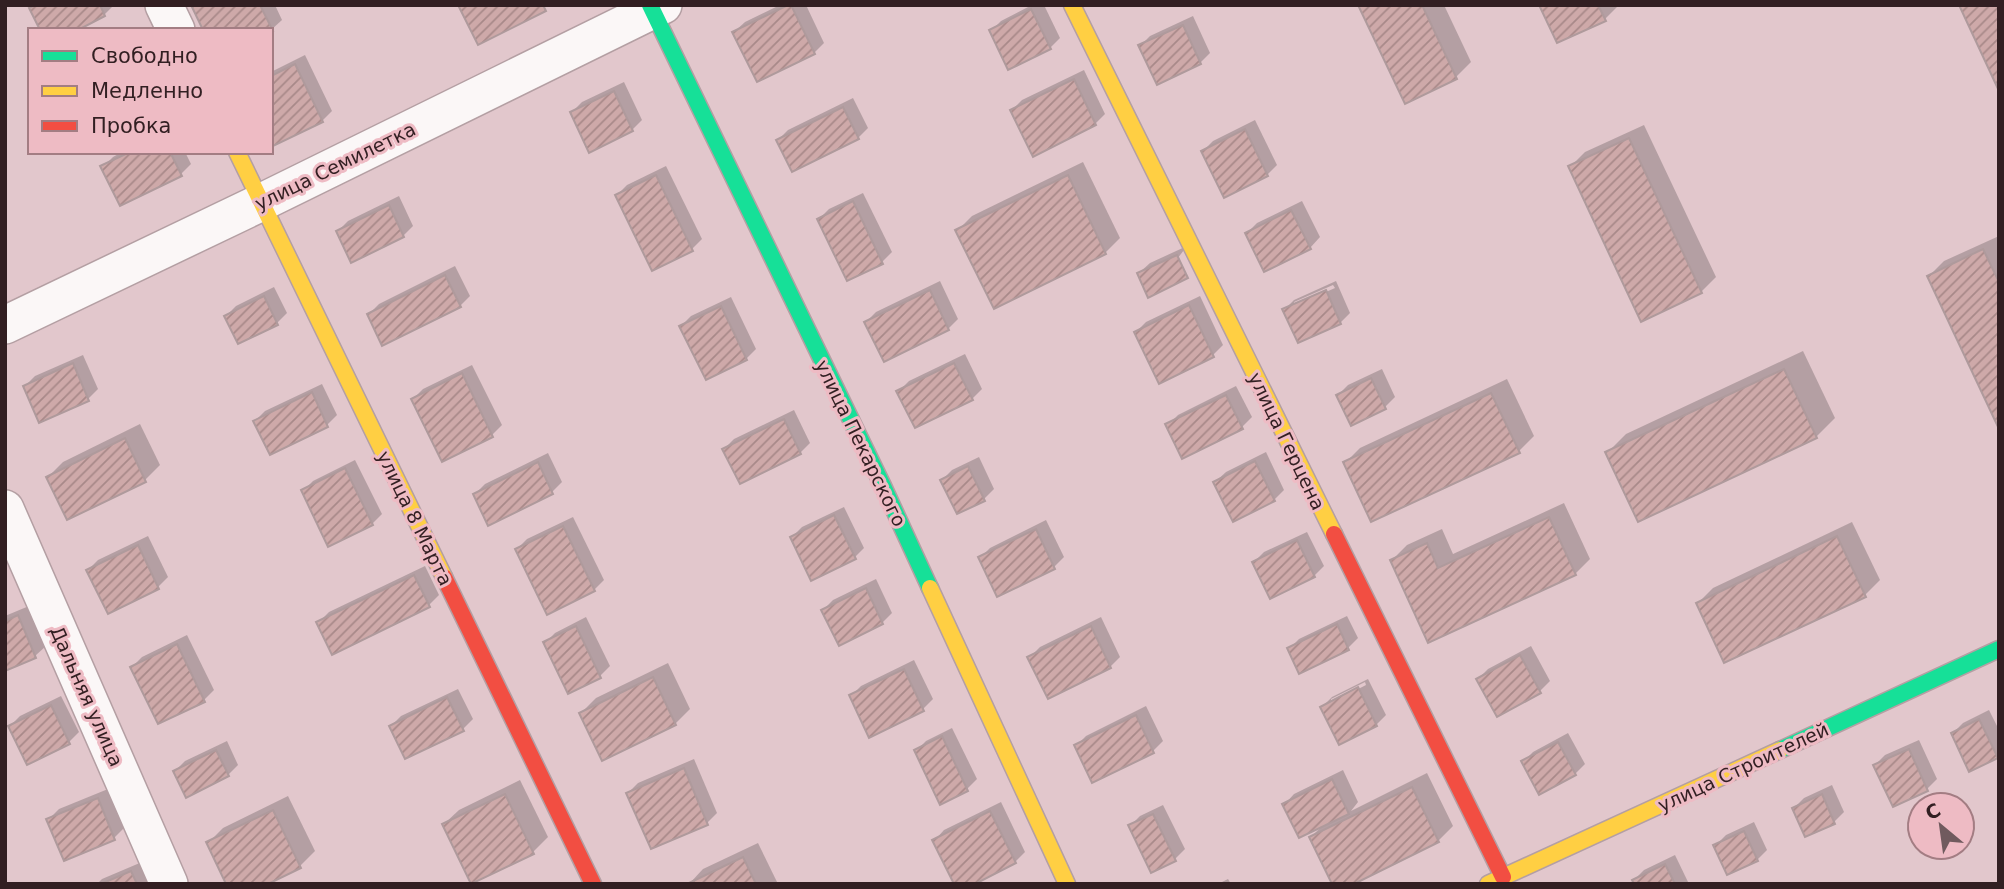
<svg xmlns="http://www.w3.org/2000/svg" width="2004" height="889" font-family="'DejaVu Sans',sans-serif">
<defs>
<pattern id="building-hatch" width="6" height="6" patternUnits="userSpaceOnUse" patternTransform="scale(1.75)"><rect width="6" height="6" fill="#cea9a9"/><path d="M-1 1l2-2M0 6l6-6M5 7l2-2" fill="none" stroke="#a88989"/></pattern>
</defs>
<rect width="100%" height="100%" fill="#e2c7cc"/>
<g fill="#0003" fill-rule="evenodd">
<path d="M34 5H114L104 15 31 8Z"/>
<path d="M193 5H275L282 20 271 30Z"/>
<path d="M780 5H806L824 43 814 53 734 32 745 22Z"/>
<path d="M1032 5H1044L1060 38 1050 48 991 31 1001 21Z"/>
<path d="M1360 5H1444L1471 62 1456 77Z"/>
<path d="M1541 5H1619L1605 19Z"/>
<path d="M1193 16 1210 53 1200 63 1140 46 1150 36Z"/>
<path d="M305 55 332 111 322 121 271 145V72Z"/>
<path d="M1084 70 1105 114 1095 124 1012 110 1022 100Z"/>
<path d="M624 82 642 120 632 130 572 112 582 102Z"/>
<path d="M853 98 868 128 858 138 778 140 788 130Z"/>
<path d="M1255 120 1277 165 1267 175 1203 151 1213 141Z"/>
<path d="M1644 125 1716 277 1701 292 1570 167 1585 152Z"/>
<path d="M122 152H185L191 164 181 174 103 167 113 157Z"/>
<path d="M1083 162 1120 238 1105 253 957 231 972 216Z"/>
<path d="M666 166 702 239 692 249 617 195 627 185Z"/>
<path d="M863 193 892 252 882 262 848 278 819 219 829 209Z"/>
<path d="M399 196 413 226 403 236 338 231 348 221Z"/>
<path d="M1302 201 1320 237 1310 248 1247 233 1257 223Z"/>
<path d="M1999 236V425L1929 276 1944 261Z"/>
<path d="M1187 246 1149 296 1139 273 1150 263Z"/>
<path d="M455 266 470 296 460 306 369 314 379 304Z"/>
<path d="M940 281 958 319 948 329 866 322 876 312Z"/>
<path d="M1336 281 1350 313 1340 323 1284 310 1294 300ZM1333 285 1335 288 1294 306V302Z"/>
<path d="M274 287 287 313 277 323 226 316 236 306Z"/>
<path d="M1200 296 1223 345 1213 355 1160 381 1136 332 1146 322Z"/>
<path d="M731 297 756 349 746 359 681 326 691 316Z"/>
<path d="M1803 351 1835 418 1816 437 1607 453 1626 434Z"/>
<path d="M965 354 982 389 972 399 899 391 909 381Z"/>
<path d="M83 355 98 389 88 399 40 421 25 386 35 376Z"/>
<path d="M472 365 502 425 492 435 413 399 423 389Z"/>
<path d="M1382 369 1395 397 1385 407 1338 395 1348 385Z"/>
<path d="M1507 379 1534 436 1519 451 1345 463 1360 448Z"/>
<path d="M322 384 337 415 327 425 271 453 255 421 265 411Z"/>
<path d="M1236 386 1252 417 1242 427 1168 425 1178 415Z"/>
<path d="M794 410 810 443 800 453 724 449 734 439Z"/>
<path d="M140 424 160 465 145 480 68 518 48 477 63 462Z"/>
<path d="M1266 452 1284 490 1274 500 1215 482 1226 472Z"/>
<path d="M548 453 562 482 552 492 489 523 475 494 485 484Z"/>
<path d="M979 457 994 489 984 499 958 512 942 480 952 470Z"/>
<path d="M355 460 382 514 372 524 303 491 313 481Z"/>
<path d="M1564 503 1590 559 1575 574 1429 641 1392 560 1407 545 1442 529 1453 554Z"/>
<path d="M844 507 864 548 854 558 792 537 802 527Z"/>
<path d="M573 517 604 580 594 590 517 549 527 539Z"/>
<path d="M1046 520 1064 557 1054 567 980 558 990 548Z"/>
<path d="M1852 522 1880 580 1865 595 1698 603 1713 588Z"/>
<path d="M1307 532 1324 566 1314 576 1254 562 1264 552Z"/>
<path d="M148 536 168 577 158 587 109 612 88 570 98 560Z"/>
<path d="M425 566 439 595 429 605 319 622 329 612Z"/>
<path d="M876 579 892 613 882 623 823 610 833 600Z"/>
<path d="M29 606 46 646 35 656 5 669V616Z"/>
<path d="M1347 616 1358 638 1348 648 1289 649 1299 639Z"/>
<path d="M586 617 610 666 600 676 545 643 555 633Z"/>
<path d="M1101 617 1120 657 1110 667 1030 657 1040 647Z"/>
<path d="M187 635 214 690 204 700 132 667 142 657Z"/>
<path d="M1531 646 1550 681 1540 691 1478 679 1488 669Z"/>
<path d="M914 660 933 699 923 709 851 696 861 686Z"/>
<path d="M668 663 690 709 675 724 603 758 581 713 596 698Z"/>
<path d="M1368 679 1386 715 1376 725 1340 743 1322 707 1332 697ZM1365 682 1366 685 1331 703V699Z"/>
<path d="M458 689 473 719 463 729 391 726 401 716Z"/>
<path d="M61 696 79 732 69 742 10 726 20 716Z"/>
<path d="M1146 706 1163 741 1153 751 1076 746 1086 736Z"/>
<path d="M1989 710 1999 730V755L1997 757 1953 733 1963 723Z"/>
<path d="M952 728 977 779 967 789 941 802 916 751 926 741Z"/>
<path d="M1568 733 1585 764 1575 774 1523 762 1533 752Z"/>
<path d="M1919 740 1937 779 1927 789 1875 765 1885 755Z"/>
<path d="M227 741 238 765 228 775 175 771 185 761Z"/>
<path d="M694 759 717 813 707 823 628 793 638 783Z"/>
<path d="M1343 770 1358 802 1351 811 1427 773 1453 826 1438 841 1311 837 1324 824 1284 805 1294 794Z"/>
<path d="M520 780 548 837 533 852 444 824 459 810Z"/>
<path d="M1832 785 1844 812 1834 822 1806 835 1794 808 1804 798Z"/>
<path d="M108 789 124 828 114 838 49 819 59 809Z"/>
<path d="M288 796 315 851 300 866 264 884 208 843 223 828Z"/>
<path d="M1001 802 1025 852 1015 862 934 841 944 830Z"/>
<path d="M1163 805 1185 849 1175 859 1130 826 1140 816Z"/>
<path d="M1754 822 1767 850 1757 860 1716 845 1726 835Z"/>
<path d="M758 843 778 884H689L703 869Z"/>
<path d="M1675 855 1689 884H1636L1634 880 1644 870Z"/>
<path d="M142 862 151 884H97L102 879Z"/>
<path d="M1228 879 1231 884H1218Z"/>
</g>
<g fill="url(#building-hatch)" stroke="#af9a9c" stroke-width="2">
<path d="M35 5H100L105 16 78 30H40L29 8Z"/>
<path d="M191 5H260L273 31 271 32V30H203Z"/>
<path d="M458 5H543L546 11 478 45Z"/>
<path d="M788 5H791L815 54 757 82 732 32Z"/>
<path d="M1358 5H1422L1457 79 1405 104Z"/>
<path d="M1539 5H1598L1606 21 1557 43Z"/>
<path d="M1959 5H1999V91Z"/>
<path d="M1031 9 1051 49 1008 70 989 30Z"/>
<path d="M1183 25 1201 64 1157 85 1138 45Z"/>
<path d="M295 64 323 122 271 147V76Z"/>
<path d="M1074 79 1096 125 1033 157 1010 110Z"/>
<path d="M614 91 633 131 589 153 570 112Z"/>
<path d="M843 107 859 139 792 172 776 140Z"/>
<path d="M1245 129 1268 176 1224 198 1201 151Z"/>
<path d="M1629 138 1702 293 1641 322 1568 166Z"/>
<path d="M130 152H170L182 176 120 206 100 166Z"/>
<path d="M656 175 693 251 652 271 615 195Z"/>
<path d="M1068 175 1106 254 994 309 955 230Z"/>
<path d="M853 201 883 264 847 281 817 219Z"/>
<path d="M389 205 404 237 351 263 336 231Z"/>
<path d="M1291 210 1311 249 1264 272 1245 233Z"/>
<path d="M1983 249 1999 282V429L1927 276Z"/>
<path d="M1177 255 1188 278 1148 298 1137 273Z"/>
<path d="M445 275 461 307 382 346 367 314Z"/>
<path d="M930 290 949 330 884 362 864 322Z"/>
<path d="M1326 290 1341 324 1298 343 1282 309Z"/>
<path d="M264 296 278 325 238 344 224 316Z"/>
<path d="M1189 305 1214 357 1159 384 1134 332Z"/>
<path d="M721 306 747 360 706 380 679 326Z"/>
<path d="M73 363 89 401 39 423 23 386Z"/>
<path d="M954 363 973 400 915 428 896 391Z"/>
<path d="M1784 369 1817 438 1638 522 1605 452Z"/>
<path d="M462 373 493 437 442 462 411 399Z"/>
<path d="M1371 378 1386 409 1351 426 1336 395Z"/>
<path d="M312 392 328 427 270 455 253 421Z"/>
<path d="M1491 393 1520 453 1371 522 1343 462Z"/>
<path d="M1226 395 1243 429 1182 459 1165 424Z"/>
<path d="M784 419 801 454 740 484 722 449Z"/>
<path d="M125 438 146 482 67 520 46 477Z"/>
<path d="M1255 461 1275 501 1233 522 1213 482Z"/>
<path d="M538 462 553 494 488 526 473 494Z"/>
<path d="M968 466 985 501 957 514 940 480Z"/>
<path d="M345 468 373 525 328 547 301 490Z"/>
<path d="M834 515 856 559 811 581 790 537Z"/>
<path d="M1549 517 1576 575 1428 643 1390 560 1427 543 1438 568Z"/>
<path d="M563 526 595 591 547 615 515 549Z"/>
<path d="M1036 529 1055 569 997 597 978 557Z"/>
<path d="M1837 536 1866 597 1724 663 1696 603Z"/>
<path d="M1297 540 1315 577 1270 599 1252 562Z"/>
<path d="M138 545 159 589 108 614 86 570Z"/>
<path d="M414 575 430 607 332 655 316 622Z"/>
<path d="M866 588 883 624 839 646 821 610Z"/>
<path d="M18 615 36 658 5 671V621Z"/>
<path d="M1337 624 1349 650 1299 674 1287 648Z"/>
<path d="M576 626 601 678 568 694 543 642Z"/>
<path d="M1091 626 1111 668 1048 699 1027 657Z"/>
<path d="M177 644 205 702 158 724 130 667Z"/>
<path d="M1520 655 1541 693 1497 717 1476 679Z"/>
<path d="M904 669 924 711 869 738 849 695Z"/>
<path d="M653 677 676 725 602 761 579 713Z"/>
<path d="M1358 687 1377 726 1339 745 1320 707Z"/>
<path d="M447 697 464 731 405 759 389 726Z"/>
<path d="M51 705 70 744 27 765 8 726Z"/>
<path d="M1136 715 1154 753 1092 783 1074 745Z"/>
<path d="M1979 719 1998 758 1969 772 1951 733Z"/>
<path d="M942 736 968 791 940 805 914 750Z"/>
<path d="M1558 742 1576 775 1539 795 1521 761Z"/>
<path d="M1909 749 1928 791 1893 807 1873 765Z"/>
<path d="M216 750 229 776 186 798 173 771Z"/>
<path d="M684 768 708 825 651 849 626 793Z"/>
<path d="M1332 779 1349 814 1299 838 1282 804Z"/>
<path d="M1412 787 1439 842 1354 884H1332L1309 837Z"/>
<path d="M505 794 534 854 471 884 442 824Z"/>
<path d="M1822 794 1835 824 1805 837 1792 808Z"/>
<path d="M98 798 115 840 64 861 46 819Z"/>
<path d="M273 810 301 868 268 884H226L206 842Z"/>
<path d="M990 811 1016 863 975 884H954L932 840Z"/>
<path d="M1153 814 1176 861 1151 873 1128 825Z"/>
<path d="M1744 831 1758 861 1727 875 1713 845Z"/>
<path d="M743 857 756 884H687Z"/>
<path d="M1665 864 1675 884H1634L1632 880Z"/>
<path d="M131 871 137 884H101Z"/>
</g>
<g fill="none" stroke-linecap="round" stroke-linejoin="round">
<g stroke="#b49fa3" stroke-width="40">
<g id="street">
<path d="M164 5 176 30"/>
<path d="M5 325 262 202 663 5"/>
<path d="M5 509 169 884"/>
</g>
</g>
<g stroke="#b49fa3" stroke-width="19">
<g id="fast">
<path d="M650 5 883 486 930 588"/>
<path d="M1780 750 1999 649"/>
</g>
</g>
<g stroke="#b49fa3" stroke-width="19">
<g id="slow">
<path d="M1072 5 1334 534"/>
<path d="M237 152 444 577"/>
<path d="M930 588 1067 884"/>
<path d="M1488 884 1780 750"/>
</g>
</g>
<g stroke="#b49fa3" stroke-width="19">
<g id="jam">
<path d="M1334 534 1503 877"/>
<path d="M444 577 593 884"/>
</g>
</g>
<use href="#street" stroke="#fbf7f7" stroke-width="37"/>
<use href="#fast" stroke="#16e098" stroke-width="16"/>
<use href="#slow" stroke="#ffcf43" stroke-width="16"/>
<use href="#jam" stroke="#f24e42" stroke-width="16"/>
</g>
<g text-anchor="middle" dominant-baseline="central" stroke-width="6" stroke-linejoin="round" paint-order="stroke">
<g font-size="19" fill="#321f22" stroke="#eebbc4">
<text transform="translate(335 166) rotate(-26)">улица Семилетка</text>
<text transform="translate(1287 441) rotate(64)">улица Герцена</text>
<text transform="translate(861 443) rotate(64)">улица Пекарского</text>
<text transform="translate(415 518) rotate(64)">улица 8 Марта</text>
<text transform="translate(87 696) rotate(66)">Дальняя улица</text>
<text transform="translate(1743 767) rotate(-25)">улица Строителей</text>
</g>
</g>
<rect width="2004" height="889" fill="none" stroke="#321f22" stroke-width="14"/>
<rect x="28" y="28" width="245" height="126" fill="#eebbc4" stroke="#a37d83" stroke-width="2"/>
<rect x="42" y="51" width="35" height="10" fill="#16e098" stroke="#a37d83" stroke-width="2"/>
<text x="91" y="63" font-size="21" fill="#321f22">Свободно</text>
<rect x="42" y="86" width="35" height="10" fill="#ffcf43" stroke="#a37d83" stroke-width="2"/>
<text x="91" y="98" font-size="21" fill="#321f22">Медленно</text>
<rect x="42" y="121" width="35" height="10" fill="#f24e42" stroke="#a37d83" stroke-width="2"/>
<text x="91" y="133" font-size="21" fill="#321f22">Пробка</text>
<g transform="translate(1941 826) rotate(331)"><circle r="33" fill="#eebbc4" stroke="#a37d83" stroke-width="2"/>
<path d="M0-5L12 26L0 18L-12 26Z" fill="#705a5e"/>
<text y="-10" font-size="19" font-weight="bold" text-anchor="middle" fill="#321f22">С</text>
</g>
</svg>
